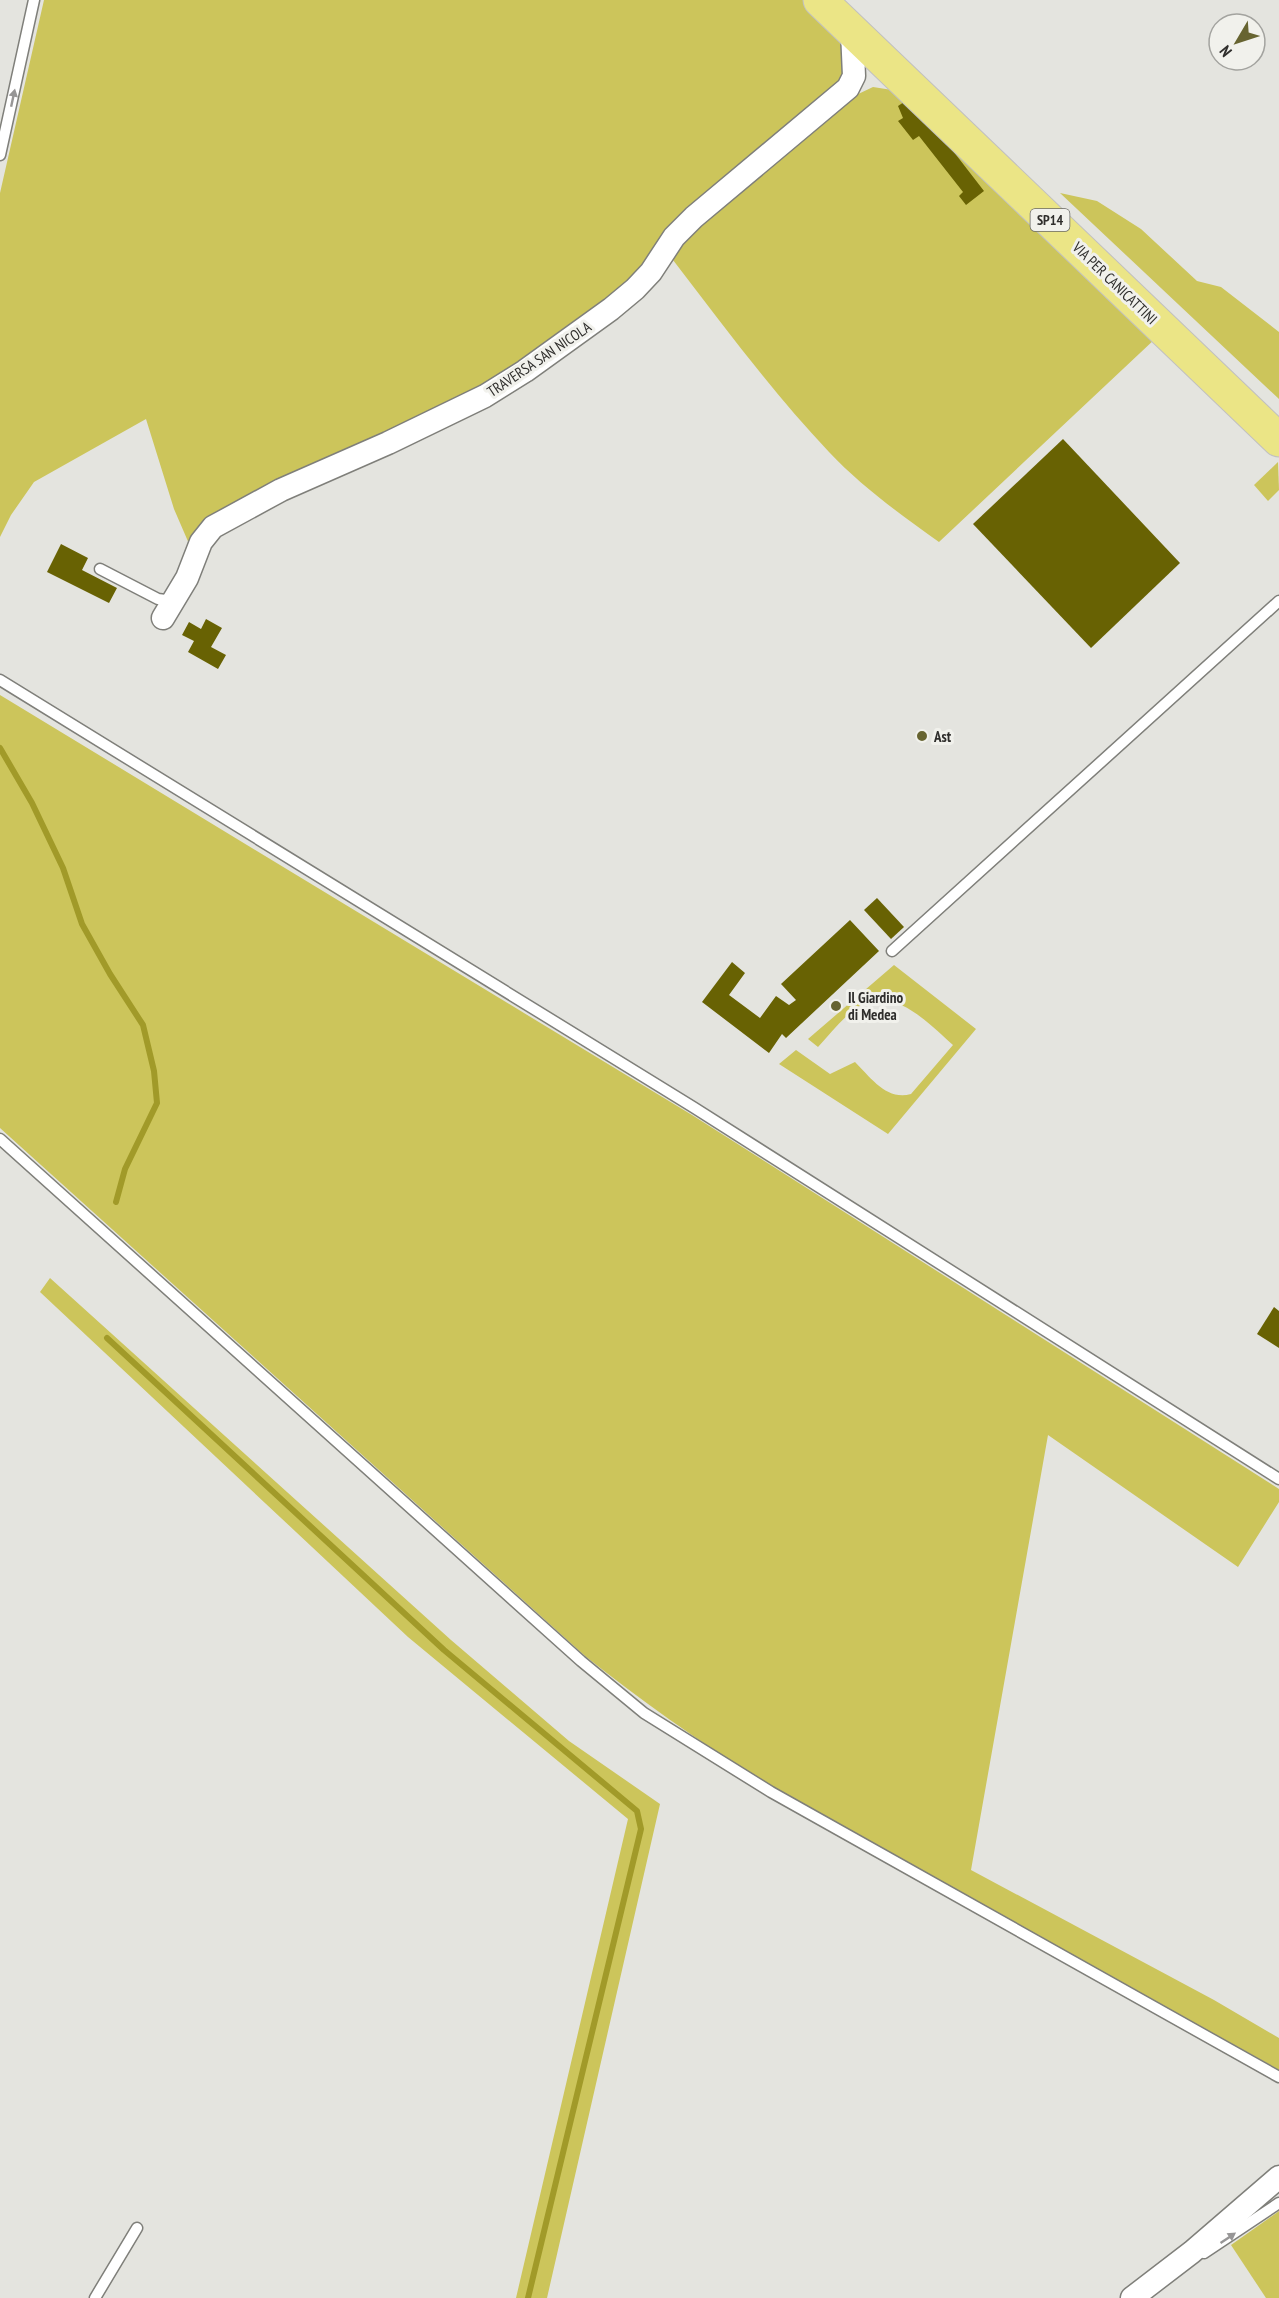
<svg xmlns="http://www.w3.org/2000/svg" width="1279" height="2298" font-family="'PT Sans Narrow',sans-serif">
<rect width="100%" height="100%" fill="#e4e4df"/>
<g fill="#ccc55b">
<path d="M44 0H806L840 33 846 76 642 275 487 387 190 546 174 509 146 419 34 482 11 515 0 537V193Z"/>
<path d="M873 87 892 90 1156 338 939 542C901 515 861 486 829 452 772 392 724 326 673 260L681 244 694 231 854 96Z"/>
<path d="M1060 193 1097 201 1141 229 1197 281 1221 287 1279 332V399Z"/>
<path d="M1278 462 1279 490 1268 501 1254 485Z"/>
<path d="M0 695 692 1115 1279 1489V1502L1238 1567 1048 1435 971 1870 1214 2000 1279 2038V2070L757 1779C698 1740 640 1700 585 1656L0 1128Z"/>
<path d="M894 965 976 1029 888 1134 779 1064 796 1050 830 1074 855 1062C871 1078 887 1101 911 1094L953 1045C929 1024 893 984 858 1007 843 1017 830 1034 818 1047L808 1039Z"/>
<path d="M50 1278 451 1640 569 1741 660 1804 547 2298H516L628 1819 408 1637 40 1292Z"/>
<path d="M1279 2211V2298H1266L1231 2245Z"/>
</g>
<g fill="none" stroke-linecap="round" stroke-linejoin="round">
<g stroke="#a19a29" stroke-width="6">
<path d="M0 748 32 803 63 868 82 924 110 974 143 1025 154 1071 157 1103 125 1169 116 1202"/>
<path d="M107 1338 444 1650 637 1811 641 1829 528 2298"/>
</g>
</g>
<g fill="#686203">
<path d="M907 100 926 116 984 191 966 205 959 196 963 192 919 136 913 140 898 121 903 118 898 106Z"/>
<path d="M1063 439 1180 563 1091 648 973 524Z"/>
<path d="M61 544 88 558 82 570 117 588 109 603 47 572Z"/>
<path d="M206 619 222 628 211 647 226 655 218 669 188 652 194 641 182 635 189 622 201 629Z"/>
<path d="M877 898 904 927 891 939 864 910Z"/>
<path d="M850 920 879 951 786 1038 782 1034 769 1053 702 1002 732 962 745 973 729 995 760 1018 776 996 789 1005 796 1000 781 984Z"/>
<path d="M1274 1307 1279 1311V1348L1257 1334Z"/>
</g>
<g fill="none" stroke-linecap="round" stroke-linejoin="round">
<g stroke="#7f7f7a" stroke-width="13">
<g id="lane">
<path d="M0 155 34 0"/>
<path d="M100 569 158 599 173 601"/>
<path d="M0 680 693 1107 1279 1479"/>
<path d="M892 951 1279 601"/>
<path d="M0 1139 581 1661 644 1713 771 1792 1279 2077"/>
<path d="M1204 2253 1279 2203"/>
<path d="M95 2298 137 2228"/>
</g>
</g>
<g stroke="#7f7f7a" stroke-width="25">
<g id="street">
<path d="M163 618 187 578 201 542 213 527 281 490 388 443 485 396 525 371 611 309 635 289 651 272 674 237 694 217 848 88 854 76 852 31"/>
<path d="M1132 2298 1192 2252 1279 2177"/>
</g>
</g>
<g stroke="#c1c0c0" stroke-width="35">
<path id="primary" d="M820 0 1279 440"/>
</g>
<use href="#lane" stroke="#fff" stroke-width="10"/>
<use href="#street" stroke="#fff" stroke-width="22"/>
<use href="#primary" stroke="#ebe586" stroke-width="33"/>
</g>
<defs><path id="oneway-solid" d="M-6-.8H1V-3.2L6.5 0L1 3.2V.8H-6Z" transform="scale(1.5)"/></defs>
<g fill="#979696">
<use href="#oneway-solid" transform="translate(13 98) rotate(-78)"/>
<use href="#oneway-solid" transform="translate(1228 2238) rotate(-34)"/>
</g>
<g fill="#676431" stroke="#f1f1ec" stroke-width="2">
<circle cx="922" cy="736" r="6"/>
<circle cx="836" cy="1006" r="6"/>
</g>
<g text-anchor="middle" dominant-baseline="central" stroke-width="6" stroke-linejoin="round" paint-order="stroke">
<rect fill="#f1f1ec" stroke="#696866" stroke-width="1.5" x="1030.5" y="209" width="39" height="22" rx="4.5"/>
<g font-size="14" font-weight="bold" fill="#2f2e2c">
<text x="1050" y="220">SP14</text>
</g>
<g font-size="15" fill="#2f2e2c" stroke="#f1f1ec">
<text transform="translate(1115 283) rotate(44)">VIA PER CANICATTINI</text>
<text transform="translate(539 359) rotate(-34)">TRAVERSA SAN NICOLA</text>
</g>
<g font-size="15" font-weight="bold" fill="#2f2e2c" stroke="#f1f1ec" text-anchor="start">
<text x="934" y="736">Ast</text>
<text x="848" y="997">Il Giardino<tspan x="848" dy="17">di Medea</tspan></text>
</g>
</g>
<g transform="translate(1237 42) rotate(231)"><circle r="28" fill="#f1f1ec" stroke="#a3a39f" stroke-width="1.5"/>
<path d="M0-4.5L10 22L0 15L-10 22Z" fill="#676431"/>
<text y="-9" font-size="16" font-weight="bold" text-anchor="middle" fill="#2f2e2c">N</text>
</g>
</svg>
